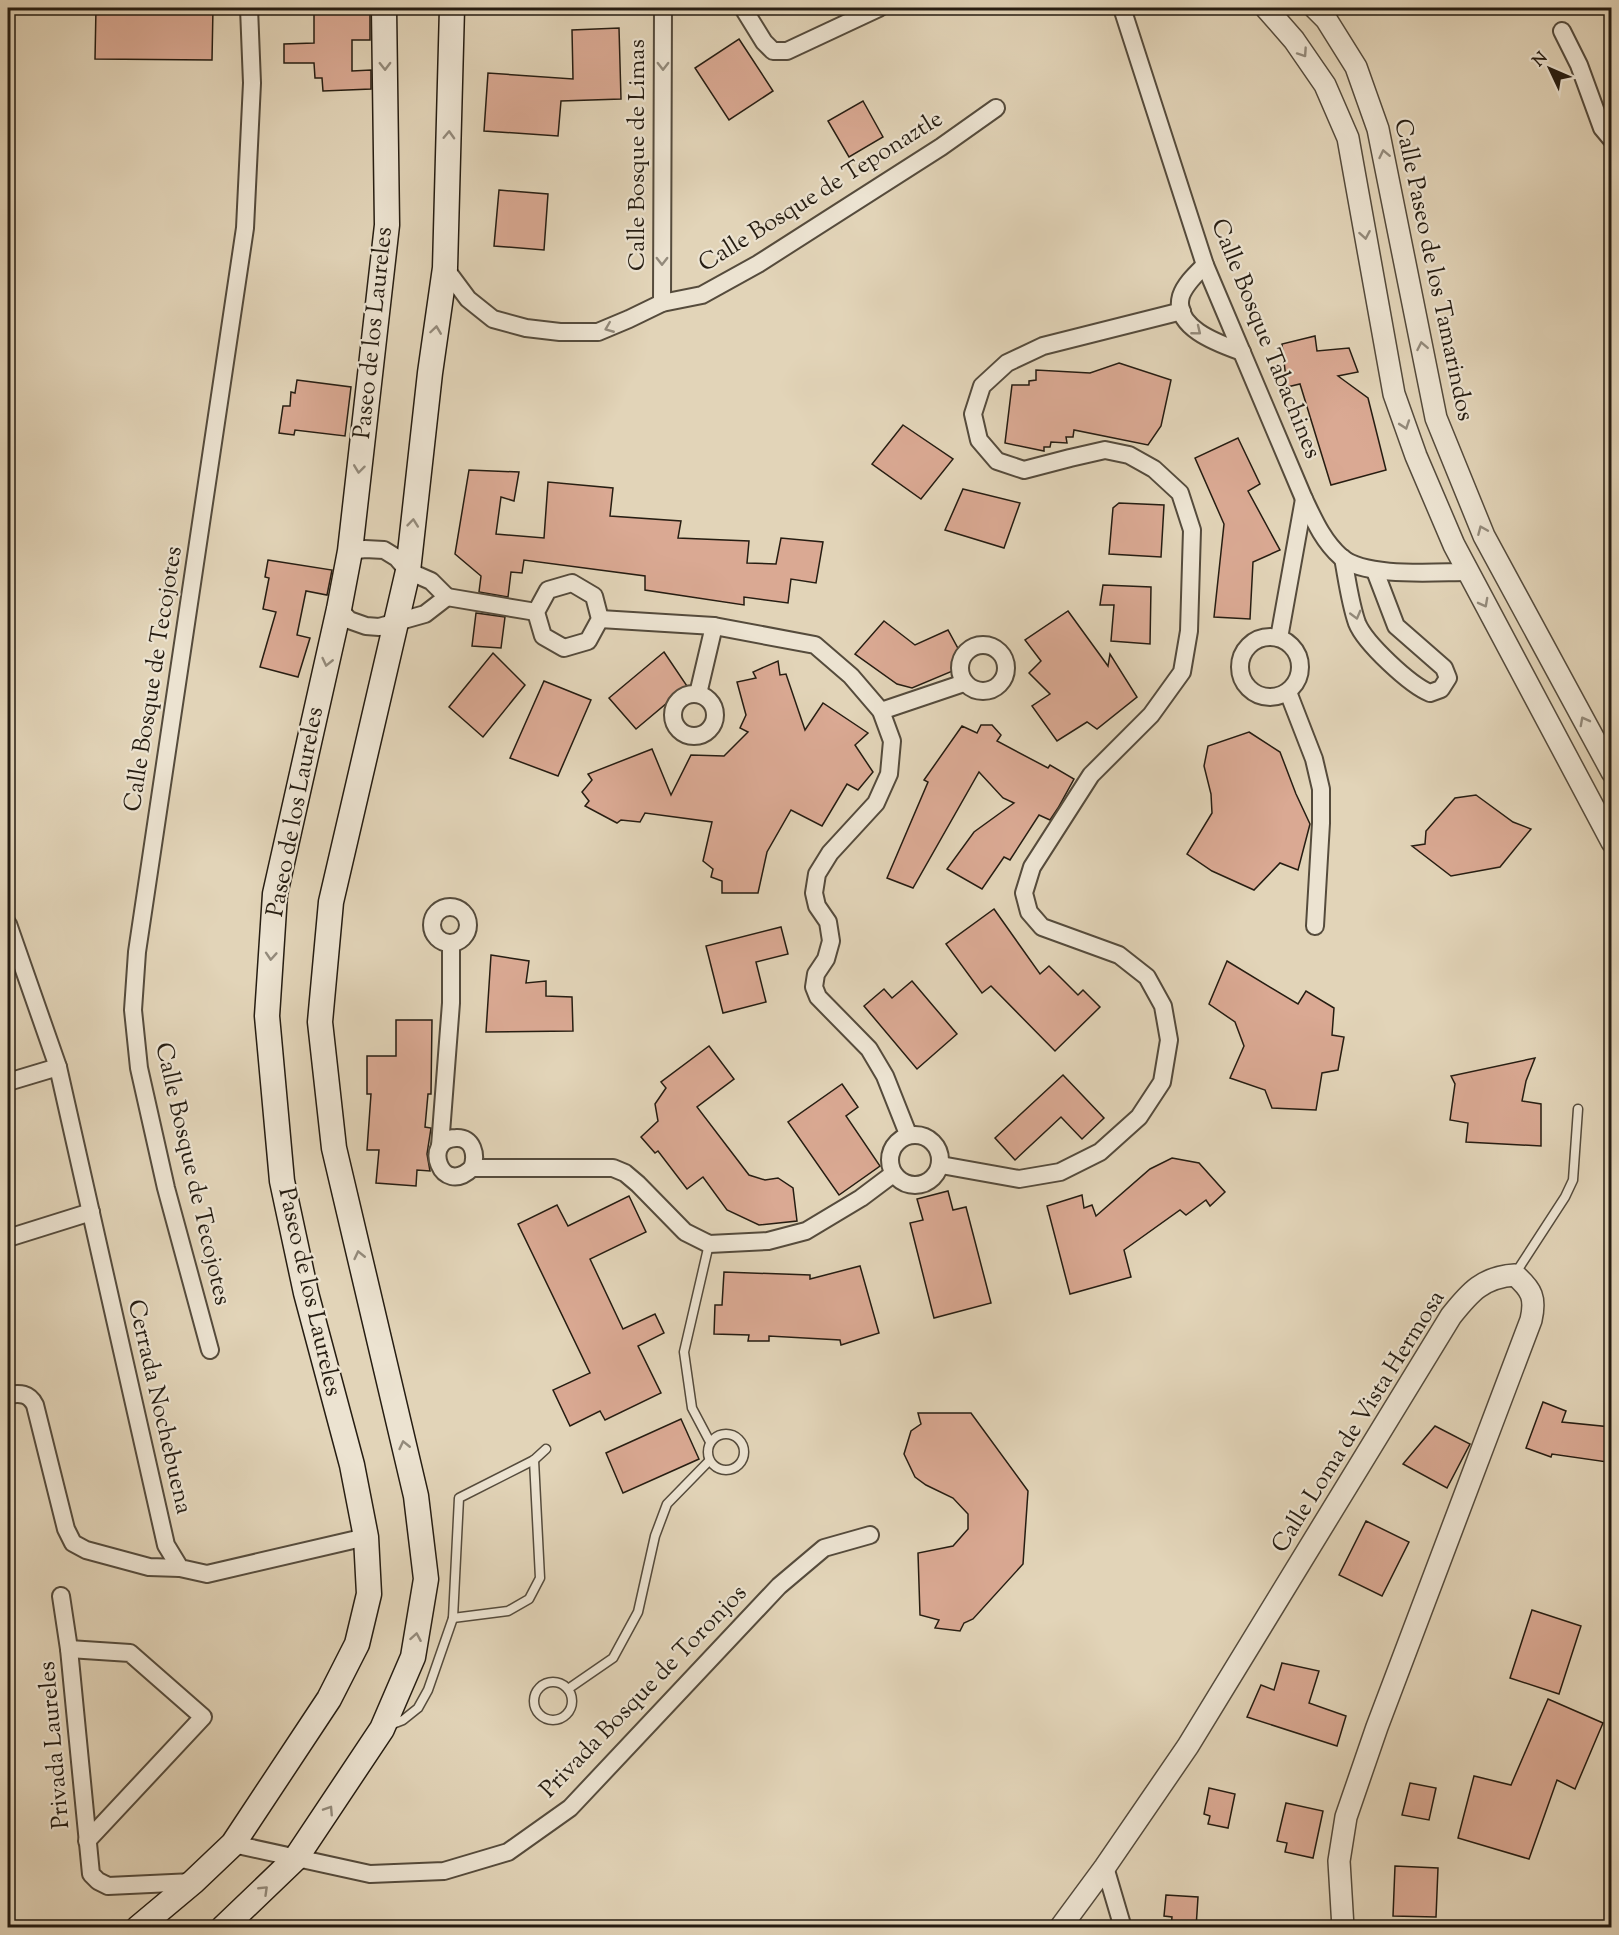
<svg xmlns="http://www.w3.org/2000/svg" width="1619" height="1935" font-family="'Sorts Mill Goudy',serif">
<rect width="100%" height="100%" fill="#e2d4b8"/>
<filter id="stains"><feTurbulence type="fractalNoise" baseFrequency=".00333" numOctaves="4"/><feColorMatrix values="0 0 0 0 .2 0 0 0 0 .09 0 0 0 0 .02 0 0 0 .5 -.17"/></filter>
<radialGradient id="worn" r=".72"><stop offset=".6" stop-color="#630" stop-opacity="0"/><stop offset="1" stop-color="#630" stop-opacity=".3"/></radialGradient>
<g fill="#daa993" stroke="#261d12" stroke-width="1.5">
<path d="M96 8H213L212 60 95 59Z"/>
<path d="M314 8H370V40H352V71L371 70V89L323 91 322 78H315L314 63H284V44L314 43Z"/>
<path d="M619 28 621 99 561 101 558 136 484 131 488 73 573 79 572 30Z"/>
<path d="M739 39 773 91 729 120 695 68Z"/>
<path d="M863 101 883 137 849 157 828 121Z"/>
<path d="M499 190 548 194 544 250 494 246Z"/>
<path d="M1315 336 1317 351 1349 348 1358 372 1338 376 1368 398 1386 470 1331 485 1300 384 1287 387 1282 344Z"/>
<path d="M1119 363 1171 380 1161 426 1148 445 1074 430 1073 437H1066L1067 443 1051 442 1050 447H1044V451L1005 443 1012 385H1029V381L1036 380V370L1090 373Z"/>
<path d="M297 380 351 387 345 436 295 430 294 435 279 433 283 406H290L291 392 295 393Z"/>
<path d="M903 425 953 459 921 499 872 464Z"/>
<path d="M1238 438 1260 484 1248 491 1280 550 1253 562 1250 619 1214 617 1224 524 1195 458Z"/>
<path d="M469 470 519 472 514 501 501 497 496 534 544 538 548 482 613 488 610 516 681 521 678 538 749 541 747 563 776 564 781 538 823 542 816 583 791 579 788 603 744 597V605L645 590V576L524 560 522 573 511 572 508 597 479 592 481 576 455 554Z"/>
<path d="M963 489 1020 503 1004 548 945 530Z"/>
<path d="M1119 503 1164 505 1161 557 1109 554 1113 508Z"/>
<path d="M268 560 332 570 327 595 306 591 297 635 310 638 298 677 260 667 276 612 263 609 269 578 265 577Z"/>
<path d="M1103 585 1151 587 1150 644 1111 641 1114 605H1100Z"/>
<path d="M1068 611 1108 666 1110 654 1137 697 1097 729 1087 722 1057 741 1032 706 1050 694 1029 673 1041 661 1025 640Z"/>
<path d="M476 613 505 617 501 648 472 646Z"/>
<path d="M884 621 915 645 948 630 967 665 912 688 897 684 855 654Z"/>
<path d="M664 652 687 686 636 729 609 698Z"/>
<path d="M493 653 525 685 483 737 449 707Z"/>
<path d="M778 661 780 675 786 674 805 730 823 703 868 733 855 745 873 772 858 790 847 784 822 826 791 810 767 852 758 893H722V881L711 877 713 869 703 861 712 822 645 813 640 822 621 820 617 823 585 806 589 801 582 792 592 780 588 774 652 749 671 795 691 755 724 756 748 732 740 728 746 715 737 682 756 678 753 672Z"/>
<path d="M544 681 591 700 558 776 510 758Z"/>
<path d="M981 725H992L1001 735 997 741 1048 768 1050 765 1074 779 1058 808 1050 820 1039 815 1010 860 1004 857 982 889 947 869 974 832 1014 803 1003 798 979 772 913 888 887 878 928 782 924 780 962 726 977 733Z"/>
<path d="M1249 732 1280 752 1296 794 1310 824 1298 870 1280 863 1254 890 1212 871 1187 854 1212 813 1211 794 1204 766 1208 746Z"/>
<path d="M1476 795 1513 822 1531 829 1500 867 1451 876 1412 846 1425 844 1426 831 1455 798Z"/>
<path d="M994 909 1040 974 1049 966 1078 995 1083 990 1100 1007 1055 1051 991 986 982 993 946 944Z"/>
<path d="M781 927 788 954 756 962 766 1002 723 1013 706 946Z"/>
<path d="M491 955 529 961 526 983 546 981V996L572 997 573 1031 486 1032Z"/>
<path d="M1227 961 1298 1004 1306 991 1334 1008 1332 1035 1344 1037 1338 1070 1322 1073 1316 1110 1272 1108 1265 1090 1230 1078 1244 1046 1235 1022 1209 1004Z"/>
<path d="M912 981 957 1034 917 1069 864 1006 884 989 892 998Z"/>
<path d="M396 1020H432L431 1094H428L425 1127 431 1128 427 1154 430 1171 417 1170 416 1186 376 1183 379 1150H367L371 1094H367V1056H396Z"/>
<path d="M709 1046 734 1079 697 1107 749 1175 765 1180 778 1178 793 1188 797 1221 759 1225 727 1210 703 1177 687 1189 658 1151 655 1153 641 1137 658 1121 655 1104 666 1088 661 1082Z"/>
<path d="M1535 1058 1526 1081 1522 1101 1541 1104V1146L1466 1142 1468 1123 1450 1120 1455 1084 1451 1076Z"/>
<path d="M1063 1075 1104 1118 1082 1139 1061 1117 1015 1160 995 1138Z"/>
<path d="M842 1084 858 1107 846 1116 880 1166 839 1195 788 1122Z"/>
<path d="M1172 1158 1199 1163 1225 1192 1210 1206 1206 1200 1186 1215 1180 1210 1124 1250 1131 1277 1070 1294 1047 1206 1082 1195 1084 1208 1092 1205 1096 1216 1150 1169Z"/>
<path d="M948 1191 953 1210 966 1207 991 1303 934 1318 910 1223 923 1220 917 1199Z"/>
<path d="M629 1196 646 1232 590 1259 623 1329 655 1314 664 1333 638 1346 661 1393 605 1420 600 1411 570 1426 553 1390 590 1373 518 1224 557 1205 568 1226Z"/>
<path d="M860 1266 879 1333 841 1345 840 1340 769 1336V1341H748L749 1335 714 1334 715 1305H722L724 1272 810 1275V1279Z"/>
<path d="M1543 1402 1566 1411 1562 1422 1611 1427 1607 1462 1552 1454 1551 1457 1526 1448Z"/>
<path d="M918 1413H971L1028 1491 1023 1564 973 1619 964 1623 960 1631 935 1628 939 1620 920 1615 918 1553 953 1546 968 1529V1514L953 1498 926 1485 915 1477 904 1454 911 1431 921 1424Z"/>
<path d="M681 1419 699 1459 623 1493 606 1453Z"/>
<path d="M1435 1426 1470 1444 1447 1488 1403 1464Z"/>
<path d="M1366 1521 1409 1542 1382 1596 1339 1575Z"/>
<path d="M1532 1610 1581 1626 1559 1694 1510 1678Z"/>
<path d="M1282 1663 1319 1671 1309 1703 1346 1716 1337 1746 1247 1717 1261 1685 1274 1690Z"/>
<path d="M1548 1699 1603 1723 1575 1789 1557 1780 1529 1859 1458 1838 1474 1776 1511 1785Z"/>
<path d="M1410 1783 1436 1788 1429 1820 1402 1815Z"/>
<path d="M1209 1788 1235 1794 1228 1828 1208 1824 1210 1816 1204 1814Z"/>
<path d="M1286 1803 1323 1811 1313 1858 1285 1852 1287 1843 1277 1841Z"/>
<path d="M1395 1866 1438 1868 1436 1917 1393 1916Z"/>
<path d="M1166 1895 1198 1897 1196 1928H1171L1172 1917 1164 1916Z"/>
</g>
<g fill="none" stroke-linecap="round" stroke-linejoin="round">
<g stroke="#554b3c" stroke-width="11">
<g id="service">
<path d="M709 1244 684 1352 692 1408 710 1442"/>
<path d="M1515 1274 1565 1197 1573 1180 1578 1109"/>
<circle cx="726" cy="1452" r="18"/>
<path d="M453 1618 508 1611 529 1599 540 1578 534 1460"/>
<circle cx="553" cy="1701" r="19"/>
<path d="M568 1689 613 1658 638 1612 655 1536 667 1504 709 1461"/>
<path d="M390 1725 403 1720 418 1708 428 1690 453 1618 459 1498 534 1460 546 1449"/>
</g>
</g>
<g stroke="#554b3c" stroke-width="20">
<g id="minor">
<path d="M743 8 764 42 773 51H787L879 8"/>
<path d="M1122 8 1205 265 1304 499C1314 520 1323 541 1341 557 1365 578 1435 572 1467 572"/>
<path d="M1562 31 1579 65 1602 128 1612 140"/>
<path d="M1205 265C1196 274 1185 284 1181 296 1172 328 1220 344 1242 352"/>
<path d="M445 268 468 299 493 319 526 328 560 332H598L629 319 662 303 702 295 758 264 941 147 996 108"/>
<path d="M662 303 663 8"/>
<path d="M1343 558C1347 579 1350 603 1357 623 1365 643 1410 685 1430 693L1441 689 1448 678 1444 668 1396 626 1375 571"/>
<path d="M572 583 594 596 600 619 588 641 564 648 543 636 536 612 548 590Z"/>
<path d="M447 597 536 612"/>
<path d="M339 609 349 620 366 626 379 627 425 614 447 597 431 581 408 571 397 558 384 550 365 549 350 551"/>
<path d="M600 619 714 626 815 645 851 676 881 711 892 741 889 774 876 803 830 853 817 874 814 893 817 906 828 922 831 941 826 959 816 974 814 987 818 997 869 1049 885 1076 908 1134"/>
<circle cx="1270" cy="667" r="30"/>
<path d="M1279 638 1304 499"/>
<circle cx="983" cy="668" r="23"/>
<path d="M1288 692 1314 759 1321 789V823L1315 926"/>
<path d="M698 694 714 626"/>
<circle cx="694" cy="715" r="21"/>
<path d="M881 711 964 683"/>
<circle cx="450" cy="925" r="18"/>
<path d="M8 924 58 1067 166 1545 180 1568 207 1574 366 1537"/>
<path d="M8 1082 58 1067"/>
<circle cx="915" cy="1160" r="25"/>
<path d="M440 1146 451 1003V943"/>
<path d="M941 1165 1019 1179 1060 1172 1100 1152 1139 1117 1162 1082 1169 1040 1163 1006 1147 977 1119 955 1042 927 1029 912 1024 893 1032 867 1091 775 1151 715 1182 672 1189 631 1192 530 1180 493 1154 469 1129 455 1105 450 1070 458 1024 470 997 461 979 440 973 414 982 386 1007 363 1043 346 1182 311"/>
<path d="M472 1168C477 1155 473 1137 456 1138 421 1139 441 1198 472 1168H613L625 1173 638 1184 685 1232 709 1244 768 1241 806 1231 861 1198 893 1174"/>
<path d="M8 1238 91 1212"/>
<path d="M210 1350 166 1188 139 1068 133 1010 137 952 245 228 252 83 249 8"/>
<path d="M8 1395C20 1393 29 1393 35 1405L66 1529 73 1543 86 1550 149 1567 180 1568"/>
<path d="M61 1596 69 1649 91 1874 98 1881 108 1886 193 1882"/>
<path d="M69 1649 130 1653 203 1717 87 1841"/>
<path d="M233 1844 370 1874 444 1871 508 1852 570 1808 779 1586 824 1548 870 1535"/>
<path d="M1105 1867 1123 1928"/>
</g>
</g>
<g stroke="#554b3c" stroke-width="24">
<g id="tertiary">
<path d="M1266 8 1294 40 1325 85 1348 138 1394 394 1416 456 1454 545 1612 842"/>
<path d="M1315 8 1326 19 1356 67 1378 129 1436 418 1484 536 1612 772"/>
<path d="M1060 1928 1105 1867 1188 1746 1451 1316C1470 1292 1483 1277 1515 1275 1532 1290 1536 1298 1531 1320L1377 1727 1346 1817 1339 1861 1343 1928"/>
</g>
</g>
<g stroke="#261d12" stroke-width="27">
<g id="secondary">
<path d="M138 1928 193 1882 233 1844 329 1699 357 1644 369 1594 366 1537 352 1465 306 1293 282 1181 267 1016 275 894 339 609 350 551 387 225 384 8"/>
<path d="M223 1928 296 1858 382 1729 413 1657 426 1579 416 1496 334 1148 320 1022 331 902 408 571 430 373 445 268 452 8"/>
</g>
</g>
<use href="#service" stroke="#ece3d1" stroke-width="8"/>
<use href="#minor" stroke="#ece3d1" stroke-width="16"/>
<use href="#tertiary" stroke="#ece3d1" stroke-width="21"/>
<use href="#secondary" stroke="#ece3d1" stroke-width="24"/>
</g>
<defs><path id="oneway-chevron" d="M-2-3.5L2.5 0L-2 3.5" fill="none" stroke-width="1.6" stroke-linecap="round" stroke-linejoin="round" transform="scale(1.5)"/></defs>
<g stroke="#938a7b">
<use href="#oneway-chevron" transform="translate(1303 53) rotate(56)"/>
<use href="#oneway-chevron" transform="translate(385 66) rotate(89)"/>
<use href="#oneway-chevron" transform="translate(663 66) rotate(90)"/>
<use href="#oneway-chevron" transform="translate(449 135) rotate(-88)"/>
<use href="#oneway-chevron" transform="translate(1384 154) rotate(-102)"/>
<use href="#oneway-chevron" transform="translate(1365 235) rotate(80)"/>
<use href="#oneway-chevron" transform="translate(662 261) rotate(90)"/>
<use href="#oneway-chevron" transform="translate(609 328) rotate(158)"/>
<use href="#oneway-chevron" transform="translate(436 330) rotate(-82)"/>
<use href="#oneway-chevron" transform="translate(1197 331) rotate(39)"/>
<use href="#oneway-chevron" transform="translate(1422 346) rotate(-101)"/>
<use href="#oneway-chevron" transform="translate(1405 425) rotate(71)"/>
<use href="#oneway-chevron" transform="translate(359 469) rotate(97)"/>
<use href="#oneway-chevron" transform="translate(413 523) rotate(-84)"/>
<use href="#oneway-chevron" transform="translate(1482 530) rotate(-113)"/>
<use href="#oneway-chevron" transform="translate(1484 603) rotate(62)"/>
<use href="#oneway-chevron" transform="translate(1356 615) rotate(75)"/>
<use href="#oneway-chevron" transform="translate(327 662) rotate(103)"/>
<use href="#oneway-chevron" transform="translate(1584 721) rotate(-118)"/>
<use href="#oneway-chevron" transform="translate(271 956) rotate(94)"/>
<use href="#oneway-chevron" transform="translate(359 1255) rotate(-103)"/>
<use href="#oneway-chevron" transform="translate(404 1445) rotate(-103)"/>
<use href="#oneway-chevron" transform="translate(416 1637) rotate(-80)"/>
<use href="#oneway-chevron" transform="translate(329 1810) rotate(-57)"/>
<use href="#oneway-chevron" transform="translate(264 1890) rotate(-44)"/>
</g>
<g text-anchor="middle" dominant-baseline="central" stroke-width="4.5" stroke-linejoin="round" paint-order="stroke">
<g font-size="24" fill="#261d12" stroke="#ece3d1">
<text transform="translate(638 155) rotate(-90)">Calle Bosque de Limas</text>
<text transform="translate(821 192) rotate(-32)">Calle Bosque de Teponaztle</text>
<text transform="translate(1433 270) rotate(78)">Calle Paseo de los Tamarindos</text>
<text transform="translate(374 333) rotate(-84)">Paseo de los Laureles</text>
<text transform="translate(1265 339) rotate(68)">Calle Bosque Tabachines</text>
<text transform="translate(154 679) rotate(-81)">Calle Bosque de Tecojotes</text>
<text transform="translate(296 812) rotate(-79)">Paseo de los Laureles</text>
<text transform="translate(192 1174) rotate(77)">Calle Bosque de Tecojotes</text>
<text transform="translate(309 1292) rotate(77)">Paseo de los Laureles</text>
<text transform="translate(159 1407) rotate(77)">Cerrada Nochebuena</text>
<text transform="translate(1359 1422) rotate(-58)">Calle Loma de Vista Hermosa</text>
<text transform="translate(644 1692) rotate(-46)">Privada Bosque de Toronjos</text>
<text transform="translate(55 1745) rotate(-95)">Privada Laureles</text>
</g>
</g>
<rect width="1619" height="1935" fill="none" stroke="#e2d4b8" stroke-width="30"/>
<rect x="9" y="9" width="1601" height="1917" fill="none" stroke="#261d12" stroke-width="3"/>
<rect x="15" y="15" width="1589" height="1905" fill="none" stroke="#261d12" stroke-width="1.5"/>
<g transform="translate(1550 69) rotate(314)" stroke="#ece3d1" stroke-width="4.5" paint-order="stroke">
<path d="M0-4.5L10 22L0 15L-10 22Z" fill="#261d12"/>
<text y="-9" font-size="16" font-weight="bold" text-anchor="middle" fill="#261d12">N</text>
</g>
<rect width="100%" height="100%" filter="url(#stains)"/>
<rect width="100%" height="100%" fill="url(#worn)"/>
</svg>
